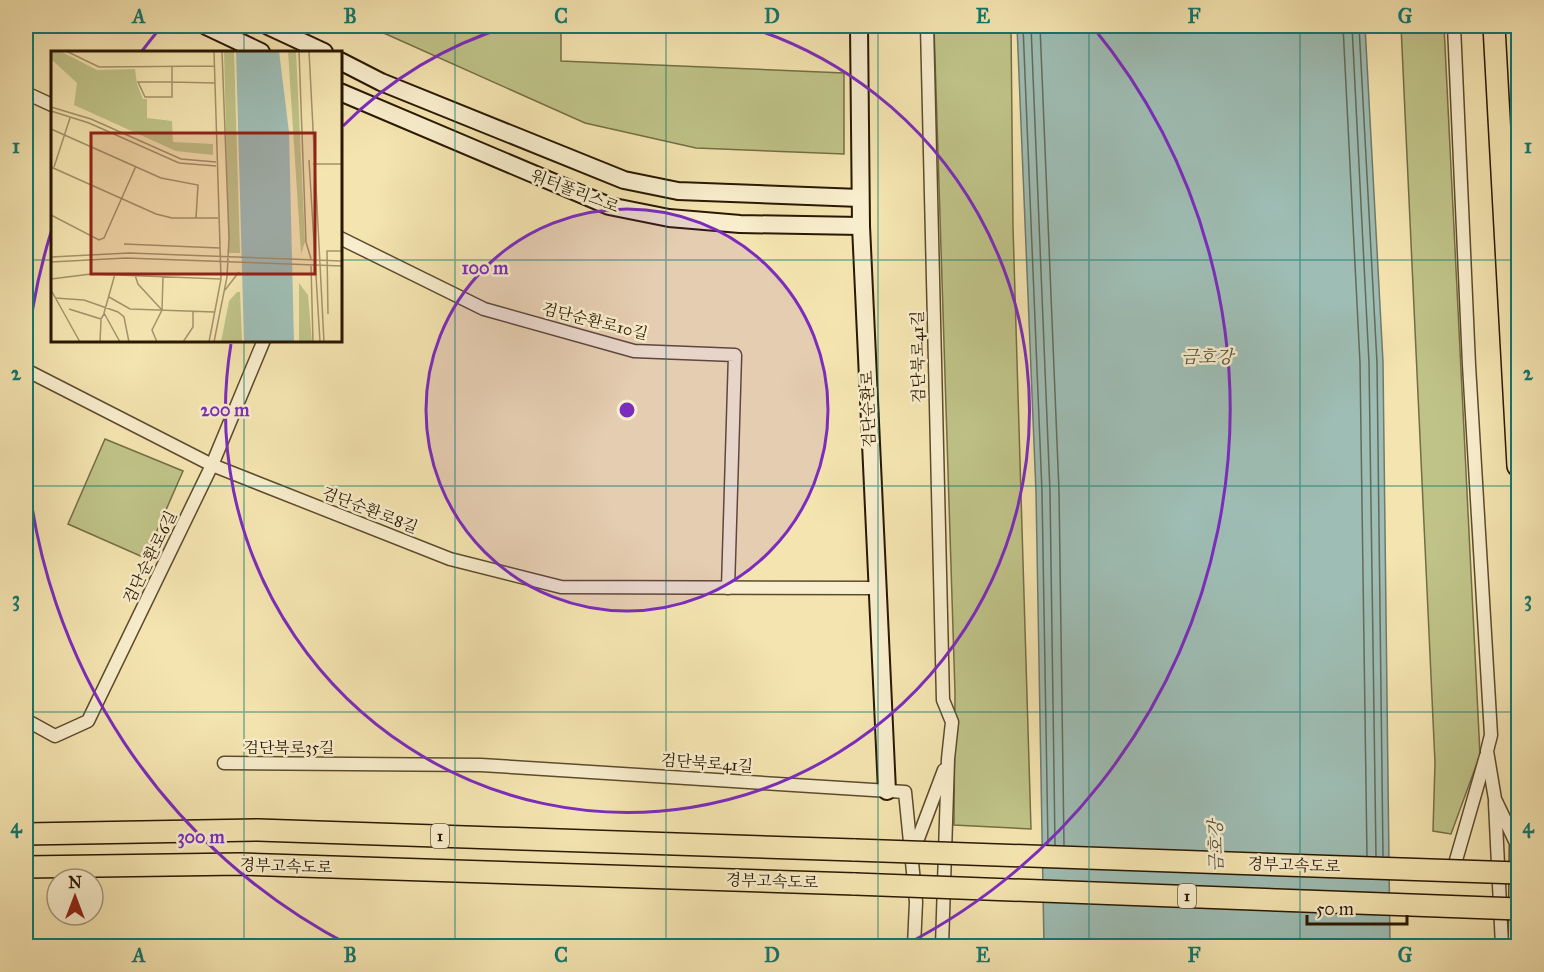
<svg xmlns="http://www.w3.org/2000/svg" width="1544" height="972" font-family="'IM FELL Great Primer','Noto Serif KR',serif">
<rect width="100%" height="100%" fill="#f4e4b0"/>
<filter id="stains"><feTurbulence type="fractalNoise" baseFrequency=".00333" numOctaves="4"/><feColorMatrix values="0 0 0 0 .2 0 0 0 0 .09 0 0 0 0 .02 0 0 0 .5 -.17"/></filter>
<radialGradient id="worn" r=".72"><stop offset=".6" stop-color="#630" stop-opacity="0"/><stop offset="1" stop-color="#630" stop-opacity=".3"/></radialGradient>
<g fill="#bfc388" stroke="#746e44" stroke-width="1.5">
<path d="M368 26H561V61L844 73V154L696 148 585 123Z"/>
<path d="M934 26H1011L1013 227 1031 829 954 825 955 693Z"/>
<path d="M1401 26H1444L1480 755 1451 834 1433 831 1435 763Z"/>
<path d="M105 439 183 471 145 558 68 524Z"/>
</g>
<path fill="#9ebdb4" stroke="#707b6c" stroke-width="1.5" d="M1017 26H1365L1383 362 1390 946H1044L1036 492Z"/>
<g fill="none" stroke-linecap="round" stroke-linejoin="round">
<g stroke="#646a5a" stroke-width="1.5">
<path d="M1023 26 1042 492 1048 845"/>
<path d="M1031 26 1050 492 1055 845"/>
<path d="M1040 26 1059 491 1064 845"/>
<path d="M1343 26 1360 363 1367 856"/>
<path d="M1352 26 1369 363 1376 856"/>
<path d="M1359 26 1377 363 1383 856"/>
</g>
<g stroke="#5c4b2d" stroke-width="15">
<g id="street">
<path d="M927 26 943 700 952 722 948 759 942 946"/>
<path d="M1454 26 1469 365 1491 735 1487 751 1495 799 1516 843 1515 946"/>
<path d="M26 93 52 105"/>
<path d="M340 238 484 309 634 351 735 355 728 588"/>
<path d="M26 370 212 465 450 559 561 587 875 588"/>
<path d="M26 720 55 736 88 721 212 465 264 340"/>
<path d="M224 763 481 765 905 792 916 902 914 946"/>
<path d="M1495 803 1502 946"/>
<path d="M913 852 944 770"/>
<path d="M1452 874 1486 756"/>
</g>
</g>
<g stroke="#2a1801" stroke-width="20">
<g id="secondary">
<path d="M206 26 261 52"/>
<path d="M268 26 324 52"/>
<path d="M859 26 861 226 887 791"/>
<path d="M340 61 381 82 624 180 678 191 860 198"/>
<path d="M340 92 609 206 669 218 740 224 861 226"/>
</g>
</g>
<g stroke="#2a1801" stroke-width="24">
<g id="highway">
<path d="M1494 26 1518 466"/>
<path d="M26 834 258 830 855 850"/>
<path d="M26 867 241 864 855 884"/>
</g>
</g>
<use href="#street" stroke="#f8edcc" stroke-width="12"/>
<use href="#secondary" stroke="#f8edcc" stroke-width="16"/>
<use href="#highway" stroke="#f4e4b0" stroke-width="21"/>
<g stroke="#2a1801" stroke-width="24" stroke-linecap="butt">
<g id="highway-bridge">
<path d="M855 850 1518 873"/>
<path d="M855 884 1518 909"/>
</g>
</g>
<use href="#highway-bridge" stroke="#f4e4b0" stroke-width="21"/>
</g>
<path fill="none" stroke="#0f766e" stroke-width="1.5" stroke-opacity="0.55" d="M244 26V52M455 26V946M666 26V946M878 26V946M1089 26V946M1300 26V946M26 260H52M340 260H1518M244 340V946M26 486H1518M26 712H1518"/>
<circle cx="627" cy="410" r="201" fill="#7b2cbf" fill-opacity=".12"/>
<g fill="none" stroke="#7b2cbf" stroke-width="3">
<circle cx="627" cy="410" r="201"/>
<path d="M343 126A402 402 0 0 1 509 26M745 26A402 402 0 1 1 231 344"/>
<path d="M349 945A603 603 0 0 1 26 457M26 363A603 603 0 0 1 52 229M142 51A603 603 0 0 1 162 26M1092 26A603 603 0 0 1 905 945"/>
</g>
<g text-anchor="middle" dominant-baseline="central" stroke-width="5" stroke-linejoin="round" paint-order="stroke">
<g fill="#f8edcc" stroke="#68583e" stroke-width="1.5">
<rect x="431" y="824" width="18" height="24" rx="4.5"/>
<rect x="1178" y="884" width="18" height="24" rx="4.5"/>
</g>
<g font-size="15" font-weight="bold" fill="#2a1801">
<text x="440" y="836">1</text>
<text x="1187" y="896">1</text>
</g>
<g font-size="16" fill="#2a1801" stroke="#f8edcc">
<text transform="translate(575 191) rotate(21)">워터폴리스로</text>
<text transform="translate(595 321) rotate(14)">검단순환로10길</text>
<text transform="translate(918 357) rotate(-91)">검단북로41길</text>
<text transform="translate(868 409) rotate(-92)">검단순환로</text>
<text transform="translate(370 510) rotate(21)">검단순환로8길</text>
<text transform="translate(150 557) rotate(-64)">검단순환로6길</text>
<text x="289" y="747">검단북로35길</text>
<text transform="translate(707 763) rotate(4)">검단북로41길</text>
<text transform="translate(1294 865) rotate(2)">경부고속도로</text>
<text transform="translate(286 866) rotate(2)">경부고속도로</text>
<text transform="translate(772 881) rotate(2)">경부고속도로</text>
</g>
<g font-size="18" font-style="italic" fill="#535240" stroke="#f8edcc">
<text x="1207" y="357">금호강</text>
<text transform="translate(1216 846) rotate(-91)">금호강</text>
</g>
</g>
<g transform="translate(51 51)">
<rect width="291" height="291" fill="#f4e4b0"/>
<path d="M0 0H9L46 19 84 18 86 33 92 48H96V67L121 70 122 91 162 93V104L125 100 23 54 26 32 0 8ZM173 0H183L189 202H178ZM237 0H245L254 191 250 203ZM248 232 257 244 261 291H248ZM186 241H189L191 291H170L178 250Z" fill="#bfc388"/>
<path d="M185 0H228L238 81 243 291H193Z" fill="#9ebdb4"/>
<path fill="none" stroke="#a3926a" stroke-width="1.5" d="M15 0 48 16 163 15M248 0 255 191 260 208M258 0 273 291M121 16V46H94L87 31H121L164 32M0 56 40 68 130 108 165 111M0 60 38 72 128 112 165 115M0 78 110 127 147 134 145 167M258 109 269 291M262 113H291M0 116 105 163 121 167H167M3 116 19 67M0 164 48 189 53 187 85 115M73 193 169 197M0 206 78 202 291 210M0 211 75 207 291 215M260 214 262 291M64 223 53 262 69 291M84 224 87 233 110 258M0 228 40 223 170 228 163 0M0 239 29 291M174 239 188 221M58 246 79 258 163 261M4 247 33 249 67 261 73 266 78 291M18 258 50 268 53 263M277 263 276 200H291M49 291 50 269M106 291 101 279 111 259 112 226M132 291 142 276V261M158 291 170 228M163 291 176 226 178 187 171 0"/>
<path fill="#8f2418" fill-opacity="0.15" stroke="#8f2418" stroke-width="3" d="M40 82H264V223H40Z"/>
<rect width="291" height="291" fill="none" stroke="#2a1801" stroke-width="3"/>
</g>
<circle cx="627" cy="410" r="9" fill="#7b2cbf" stroke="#f8edcc" stroke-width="3"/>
<g font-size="18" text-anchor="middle" font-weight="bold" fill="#7b2cbf" stroke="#f8edcc" stroke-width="5" stroke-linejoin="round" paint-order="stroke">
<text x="485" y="274">100 m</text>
<text x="225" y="416">200 m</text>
<text x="201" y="843">300 m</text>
</g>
<rect width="1544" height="972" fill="none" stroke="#f4e4b0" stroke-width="66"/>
<g transform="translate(75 897)"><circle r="28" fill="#f8edcc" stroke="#a6987b" stroke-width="1.5"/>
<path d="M0-4.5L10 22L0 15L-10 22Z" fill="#8f2418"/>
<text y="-9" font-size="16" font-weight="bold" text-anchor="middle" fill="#2a1801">N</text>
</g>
<path d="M1307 915v9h100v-9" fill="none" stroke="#2a1801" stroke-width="3"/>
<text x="1316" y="915" font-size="18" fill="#2a1801" stroke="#f8edcc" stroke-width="4.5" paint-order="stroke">50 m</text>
<rect x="33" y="33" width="1478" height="906" fill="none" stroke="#0f766e" stroke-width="2"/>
<g font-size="20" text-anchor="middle" font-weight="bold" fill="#0f766e">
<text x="139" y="23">A</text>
<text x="350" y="23">B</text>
<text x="561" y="23">C</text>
<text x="772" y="23">D</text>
<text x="983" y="23">E</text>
<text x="1194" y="23">F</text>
<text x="1405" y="23">G</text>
<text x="16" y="153">1</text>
<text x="1528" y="153">1</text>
<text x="16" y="380">2</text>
<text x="1528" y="380">2</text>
<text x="16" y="606">3</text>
<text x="1528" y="606">3</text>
<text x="16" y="833">4</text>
<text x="1528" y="833">4</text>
<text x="139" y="962">A</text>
<text x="350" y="962">B</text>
<text x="561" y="962">C</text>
<text x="772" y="962">D</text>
<text x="983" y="962">E</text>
<text x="1194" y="962">F</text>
<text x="1405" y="962">G</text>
</g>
<rect width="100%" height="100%" filter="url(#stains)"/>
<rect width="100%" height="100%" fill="url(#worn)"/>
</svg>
